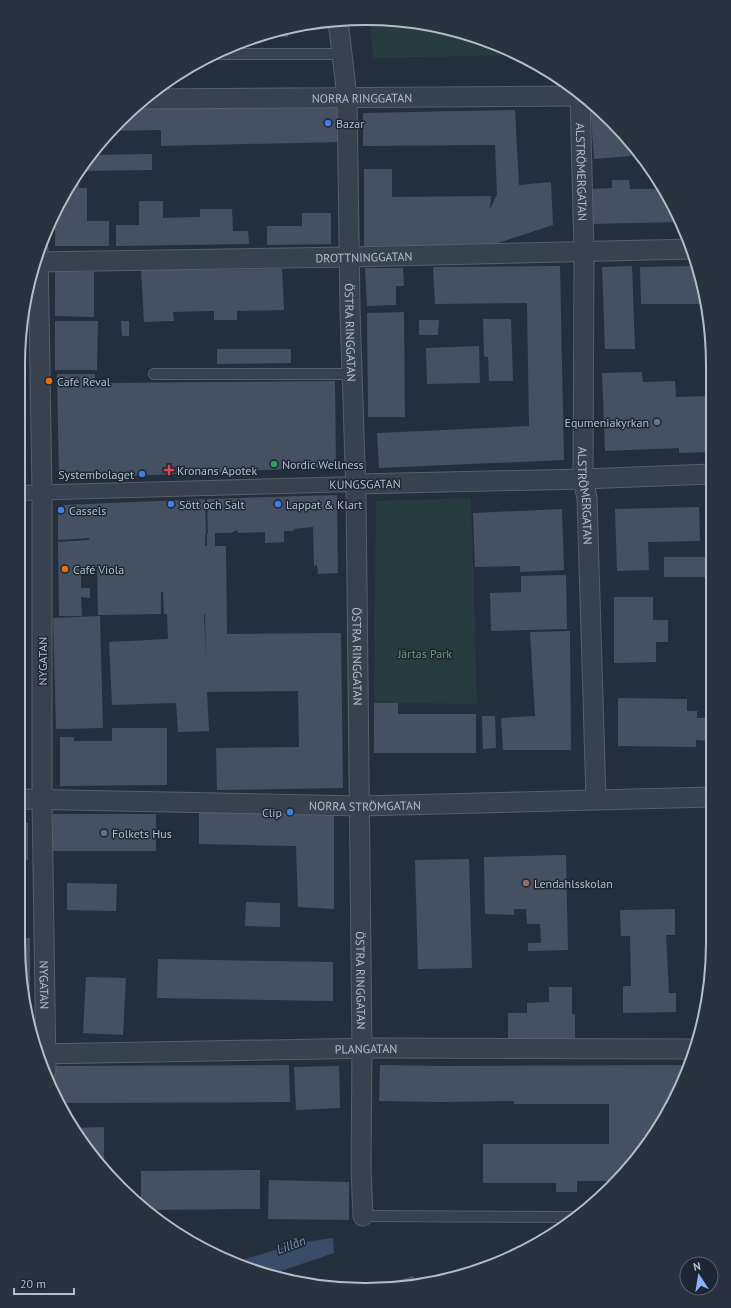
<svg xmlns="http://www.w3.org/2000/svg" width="731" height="1308" font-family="'PT Sans',sans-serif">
<rect width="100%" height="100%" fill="#242f3e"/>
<g fill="#263c3f">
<path d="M369 20 411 21 477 37 518 55 374 58Z"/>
<path d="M471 498 477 704 374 703 376 501Z"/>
</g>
<path fill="#394c67" d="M333 1238 334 1253 269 1275 239 1261 298 1243Z"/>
<g fill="#455162" fill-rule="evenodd">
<path d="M288 28V37H257L276 30Z"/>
<path d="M338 104 339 142 161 146V130L110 131 133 109Z"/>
<path d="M590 104 611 120 630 143 631 156 594 159Z"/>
<path d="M515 110 519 185 551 182 553 225 492 245 364 246V169H392V197L491 196 490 210 497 194 495 145 363 146V113Z"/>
<path d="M152 154V170L79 171 91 155Z"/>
<path d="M74 179H79V188H87V221H109V246H55V212L65 192Z"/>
<path d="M612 180H629L630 189H663L679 222 591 224 590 189 612 188Z"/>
<path d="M139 201H163V218L200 217V209H232L233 231H248L249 244 116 246V225H139Z"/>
<path d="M302 213H331V244L267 245V226H302Z"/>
<path d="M560 266 564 460 379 468 377 433 529 426 527 303 435 304 433 267Z"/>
<path d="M632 266 635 349H605L602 267Z"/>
<path d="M697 266 706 304H641L640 267Z"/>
<path d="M365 268H403L404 286H396V305L367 306Z"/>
<path d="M282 269 284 310 237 311V320H214V311L173 312 174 321 144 322 141 270Z"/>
<path d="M55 272H94V317L55 316Z"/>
<path d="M404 312 405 417H368L367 313Z"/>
<path d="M483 319H511L513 381H489L488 357 484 356Z"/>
<path d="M419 320H439L438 335H419Z"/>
<path d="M55 321H98L97 370H55Z"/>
<path d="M121 321H129V336H122Z"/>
<path d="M479 346 480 383 427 384 426 348Z"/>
<path d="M217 349H291V363L217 364Z"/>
<path d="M642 372 643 382 675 381 676 397 710 396 711 452 679 453V448L605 451 602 373Z"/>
<path d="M57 374H95V383L335 381 336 467 59 479Z"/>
<path d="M22 376 24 480H19V377Z"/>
<path d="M337 495 338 573 318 574 317 565 314 566 313 527 293 529V531H284V542L265 543V532L238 533 237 530 231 533H215V546H226L227 634 341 633 343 788 217 790 216 748 299 747 298 691 207 692 209 731 178 732 176 703 112 705 109 642 168 639 167 614H164L163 592H161V614L98 615 97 567H81V588H90V598L81 597 82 616H59L58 542 89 540V538L58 540V511L63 505 205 499 206 533 205 535V546H207V534H208L207 499ZM204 614H205L206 659Z"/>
<path d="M699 507 700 541 648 542 649 570 617 571 615 509Z"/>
<path d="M562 509 564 570 520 572V566L475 567 473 513Z"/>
<path d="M19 523H24V659H18Z"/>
<rect x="664" y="557" width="42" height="20"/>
<path d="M566 575 567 629 491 631 490 593 521 592V576Z"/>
<path d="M614 597H653V620H668V642H656V662L614 663Z"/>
<path d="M100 616 103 728 56 729 53 618Z"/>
<path d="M570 631 571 750H503L501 718 535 716 530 632Z"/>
<path d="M18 690H24V778L18 783Z"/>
<path d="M618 698 687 699V711H697V718H708V741L696 740V747L618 746Z"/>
<path d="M374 703H398V714H476V753H374Z"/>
<path d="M482 716H495L496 748 483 749Z"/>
<path d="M112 728H167V785L60 786V737H74V741H112Z"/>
<path d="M334 806V909L298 907 296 846 199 844V808Z"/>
<rect x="53" y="814" width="103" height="37"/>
<rect x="18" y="823" width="10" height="37"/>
<path d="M566 855 568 950 528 951V943H541L540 924H527L526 909H514V915L485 914 484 857Z"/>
<path d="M469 859 472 968 418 969 415 860Z"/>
<path d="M67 883 117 884 116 911 67 910Z"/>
<path d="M246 902 280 903V927L245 926Z"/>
<path d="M675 909V935H666L669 993H676V1012L623 1013V986H631L630 936H621L620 910Z"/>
<path d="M18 938H30V989H26Z"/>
<path d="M158 959 333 962V1001L157 998Z"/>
<path d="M86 977 126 978 123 1035 83 1033Z"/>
<path d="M549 987H572V1014L575 1015V1046L508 1047V1013H527V1003L549 1002Z"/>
<path d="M289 1065 290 1102 63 1103 50 1080V1066Z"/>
<path d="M380 1065 442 1066 690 1065 666 1116 651 1136H643V1145L613 1181H577V1192H556V1183H483V1144H609V1104H514V1101L441 1102 379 1101Z"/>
<path d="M339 1066 340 1108 296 1110 294 1067Z"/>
<path d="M104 1127V1168L90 1154 76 1128Z"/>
<path d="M260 1170V1209L149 1210 141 1202V1171Z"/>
<path d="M269 1180 349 1182V1220L268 1219Z"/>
<path d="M413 1276 415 1283 388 1289 373 1288Z"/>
</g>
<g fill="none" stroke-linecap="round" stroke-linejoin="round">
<g stroke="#565f6c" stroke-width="12">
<g id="service">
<path d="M211 54H342"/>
<path d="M154 374H352"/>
<path d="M363 1216 573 1217"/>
</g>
</g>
<g stroke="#565f6c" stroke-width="16">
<path id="pedestrian" d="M19 493 355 484"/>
</g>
<g stroke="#565f6c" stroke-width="21">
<g id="minor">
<path id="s1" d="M338 20 347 97 350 309 356 494 362 1049 361 1168 363 1216"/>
<path id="s2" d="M580 96 584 251 583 479 587 498 596 799"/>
<path id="s3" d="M145 99 580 96"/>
<path id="s4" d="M38 250 42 493V799L46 1071"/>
<path id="s5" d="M35 262 350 257 692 249"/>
<path d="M355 484 583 479 711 474"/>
<path id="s6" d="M18 799 360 806 712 797"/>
<path id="s7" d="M37 1054 376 1048 696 1049"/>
</g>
</g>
<use href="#service" stroke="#38414e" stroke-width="10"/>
<use href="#pedestrian" stroke="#38414e" stroke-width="14"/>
<use href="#minor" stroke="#38414e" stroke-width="19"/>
</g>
<g fill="#3f7fe0" stroke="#1d2633" stroke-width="1.5">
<circle cx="328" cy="123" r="4"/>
<circle cx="142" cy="474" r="4"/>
<circle cx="171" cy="504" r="4"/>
<circle cx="278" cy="504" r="4"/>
<circle cx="61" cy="510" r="4"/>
<circle cx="290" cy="812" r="4"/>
</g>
<g fill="#e8710a" stroke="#1d2633" stroke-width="1.5">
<circle cx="49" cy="381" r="4"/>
<circle cx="65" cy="569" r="4"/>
</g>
<circle fill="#6b7280" stroke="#1d2633" stroke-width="1.5" cx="657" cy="422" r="4"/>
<circle fill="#2e9e5b" stroke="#1d2633" stroke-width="1.5" cx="274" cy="464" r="4"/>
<path fill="#e0444e" stroke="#1d2633" stroke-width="1.5" d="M167 464h4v4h4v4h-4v4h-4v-4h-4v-4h4z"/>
<circle fill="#5c6f8a" stroke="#1d2633" stroke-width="1.5" cx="104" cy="833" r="4"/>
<circle fill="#8d6e63" stroke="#1d2633" stroke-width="1.5" cx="526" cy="883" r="4"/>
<g text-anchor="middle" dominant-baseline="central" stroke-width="3" stroke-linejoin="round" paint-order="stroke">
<g font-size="12" fill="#b4bcc9" stroke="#1d2633">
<text stroke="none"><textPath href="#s3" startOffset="217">NORRA RINGGATAN</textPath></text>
<text stroke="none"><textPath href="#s2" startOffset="76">ALSTRÖMERGATAN</textPath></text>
<text stroke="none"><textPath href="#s5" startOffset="329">DROTTNINGGATAN</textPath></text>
<text stroke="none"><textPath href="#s1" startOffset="313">ÖSTRA RINGGATAN</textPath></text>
<text transform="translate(365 484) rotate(-1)">KUNGSGATAN</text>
<text stroke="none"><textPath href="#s2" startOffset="400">ALSTRÖMERGATAN</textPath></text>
<text stroke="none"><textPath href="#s1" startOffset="637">ÖSTRA RINGGATAN</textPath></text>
<text transform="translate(42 661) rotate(-90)">NYGATAN</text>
<text stroke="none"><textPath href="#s6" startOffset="347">NORRA STRÖMGATAN</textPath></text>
<text stroke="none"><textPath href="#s1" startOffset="961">ÖSTRA RINGGATAN</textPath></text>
<text stroke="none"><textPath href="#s4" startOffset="735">NYGATAN</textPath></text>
<text stroke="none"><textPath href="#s7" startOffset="329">PLANGATAN</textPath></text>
</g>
<g font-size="12" fill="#b4bcc9" stroke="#1d2633" text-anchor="start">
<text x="336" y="123">Bazar</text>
<text x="57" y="381">Café Reval</text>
<text x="649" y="422" text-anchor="end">Equmeniakyrkan</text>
<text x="282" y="464">Nordic Wellness</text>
<text x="177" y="470">Kronans Apotek</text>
<text x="134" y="474" text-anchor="end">Systembolaget</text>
<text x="179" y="504">Sött och Salt</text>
<text x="286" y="504">Lappat &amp; Klart</text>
<text x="69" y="510">Cassels</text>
<text x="73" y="569">Café Viola</text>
<text x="282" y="812" text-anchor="end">Clip</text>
<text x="112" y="833">Folkets Hus</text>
<text x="534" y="883">Lendahlsskolan</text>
</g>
<g font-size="12" fill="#6b9a76" stroke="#1d2633">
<text x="425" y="653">Järtas Park</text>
</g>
<g font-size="13" font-style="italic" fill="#7c92b1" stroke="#1d2633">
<text transform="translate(291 1245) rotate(-20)">Lillån</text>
</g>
</g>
<path d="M0 0H731V1308H0ZM365 25H366A340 340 0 0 1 706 365V943A340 340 0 0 1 366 1283H365A340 340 0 0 1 25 943V365A340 340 0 0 1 365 25Z" fill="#29323f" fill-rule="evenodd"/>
<path fill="none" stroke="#b4bcc9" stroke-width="2" d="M365 25H366A340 340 0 0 1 706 365V943A340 340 0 0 1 366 1283H365A340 340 0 0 1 25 943V365A340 340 0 0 1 365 25Z"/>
<g transform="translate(699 1276) rotate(348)"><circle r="19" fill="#1d2633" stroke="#59626f"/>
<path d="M0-3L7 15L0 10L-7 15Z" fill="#8ab4f8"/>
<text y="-6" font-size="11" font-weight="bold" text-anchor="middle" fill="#b4bcc9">N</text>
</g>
<path d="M14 1288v6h60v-6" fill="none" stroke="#b4bcc9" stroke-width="2"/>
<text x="20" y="1288" font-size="12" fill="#b4bcc9" stroke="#1d2633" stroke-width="3" paint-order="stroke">20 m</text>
</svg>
